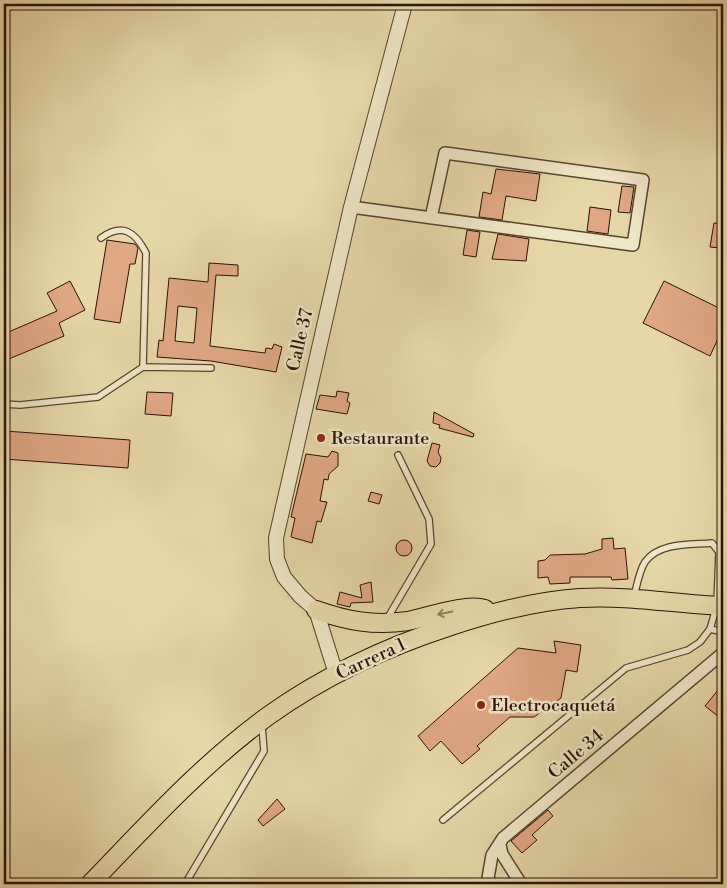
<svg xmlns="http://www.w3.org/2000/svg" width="727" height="888" font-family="'Libre Bodoni',serif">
<rect width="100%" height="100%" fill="#e6d7a9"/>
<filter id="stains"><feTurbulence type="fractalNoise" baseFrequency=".004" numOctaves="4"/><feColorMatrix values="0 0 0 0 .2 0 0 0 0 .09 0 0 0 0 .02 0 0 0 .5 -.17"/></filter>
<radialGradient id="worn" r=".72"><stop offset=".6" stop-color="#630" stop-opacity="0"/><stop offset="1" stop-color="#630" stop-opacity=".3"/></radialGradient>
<g fill="#e0a785" stroke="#291207" fill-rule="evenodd">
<path d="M496 169 540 174 536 201 506 196 502 220 479 217 483 192 491 194Z"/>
<path d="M622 186 634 187 630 213 618 212Z"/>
<path d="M590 207 611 210 608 234 587 231Z"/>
<path d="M714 223 723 224 721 248 710 247Z"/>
<path d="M467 230 480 232 476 257 463 255Z"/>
<path d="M498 234 529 239 526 261 492 259Z"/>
<path d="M107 240 135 244 138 248 135 264H130L120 323 94 319Z"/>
<path d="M209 263 238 265V276L216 275 210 346 265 353 266 348 272 349 274 344 282 347 276 372 211 361 157 357 159 340 163 341 169 278 208 282ZM178 306 197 308 194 343 175 341Z"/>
<path d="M70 281 85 310 59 323 64 336 4 361V334L57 311 47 293Z"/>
<path d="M664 281 723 310V328L710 356 643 323Z"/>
<path d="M337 391 349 393 347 401 350 403 347 414 316 409 320 395 336 397Z"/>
<path d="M147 392 173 393 171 416 145 414Z"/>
<path d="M434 412 474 434 473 437 439 428 440 425 433 423Z"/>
<path d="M5 431 130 440 128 468 4 459Z"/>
<path d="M432 443 440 445 438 452 441 458 440 463 436 467 430 466 427 461Z"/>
<path d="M332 451 338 453V466L329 474 328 480 324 479 320 501 327 502 321 522 317 521 312 543 291 537 295 518 291 517 306 454 328 457Z"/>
<path d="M371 492 382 495 379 504 368 501Z"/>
<path d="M613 538 614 549 625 548 628 579 612 580 611 577H570V583L550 584 548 577 538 578V561L545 560 550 555 585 554 602 549V539Z"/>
<circle cx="404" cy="548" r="8"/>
<path d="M371 582 373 602 351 603 350 607 337 604 340 592 362 598 360 585Z"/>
<path d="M554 641 581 645 577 672 566 670 561 698 534 717H510L477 746 480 749 462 764 441 741 430 751 418 736 518 648 556 653Z"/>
<path d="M723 684V720L705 706Z"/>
<path d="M277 799 285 809 263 826 258 820Z"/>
<path d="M548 810 553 816 532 835 537 840 522 853 511 841Z"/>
</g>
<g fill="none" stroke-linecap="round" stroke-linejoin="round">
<g stroke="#584330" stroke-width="8">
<g id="service">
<path d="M101 238C122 223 135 231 146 253L143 367"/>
<path d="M4 404 20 405 98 397 143 367 211 368"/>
<path d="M387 619 431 544 429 519 398 455"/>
<path d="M710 629 723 632"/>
<path d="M443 820 626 668 688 650 700 642 710 629 717 605 719 552 712 543C691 545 659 542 645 562 639 571 637 586 634 596"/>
<path d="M185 884 264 751 262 726"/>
</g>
</g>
<g stroke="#584330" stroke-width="14">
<g id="minor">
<path d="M351 207 633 245 643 180 445 153 431 218"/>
<path d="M500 845 502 854 521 884"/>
<path d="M487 884 492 855 503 838 723 653"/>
</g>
</g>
<g stroke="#584330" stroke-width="16">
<path id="tertiary" d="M336 674 316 610 300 596 284 577 277 559 276 538 351 207 405 4"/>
</g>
<g stroke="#291207" stroke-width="20">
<g id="primary">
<path d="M316 610C347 621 374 626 408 621 428 617 466 603 485 609"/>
<path d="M90 884C146 826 202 764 268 716 324 676 386 647 451 626 493 612 535 601 580 598 628 595 675 604 723 606"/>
</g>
</g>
<use href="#service" stroke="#efe5c7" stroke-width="5.5"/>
<use href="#minor" stroke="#efe5c7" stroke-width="11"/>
<use href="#tertiary" stroke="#efe5c7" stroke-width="14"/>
<use href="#primary" stroke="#e6d7a9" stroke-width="18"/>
</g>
<defs><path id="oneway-shaft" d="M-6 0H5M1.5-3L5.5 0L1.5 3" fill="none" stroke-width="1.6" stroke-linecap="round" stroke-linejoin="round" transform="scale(1.25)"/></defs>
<use stroke="#917e60" href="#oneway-shaft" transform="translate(445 613) rotate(169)"/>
<g fill="#8f2418" stroke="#efe5c7" stroke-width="2">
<circle cx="321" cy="438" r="5"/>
<circle cx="481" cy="705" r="5"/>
</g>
<g text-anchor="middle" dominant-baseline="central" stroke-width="5" stroke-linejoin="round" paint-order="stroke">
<g font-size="18" fill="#291207" stroke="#efe5c7">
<text transform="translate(300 340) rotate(-77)">Calle 37</text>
<text transform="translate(371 659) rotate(-25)">Carrera 1</text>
<text transform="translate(576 754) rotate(-40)">Calle 34</text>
</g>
<g font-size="18" fill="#291207" stroke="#efe5c7" text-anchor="start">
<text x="331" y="438">Restaurante</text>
<text x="491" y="705">Electrocaquetá</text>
</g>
</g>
<rect width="727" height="888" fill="none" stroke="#e6d7a9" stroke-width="20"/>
<rect x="5" y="5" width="717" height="878" fill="none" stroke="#291207" stroke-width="2.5"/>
<rect x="10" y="10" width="707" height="868" fill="none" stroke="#291207"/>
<rect width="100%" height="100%" filter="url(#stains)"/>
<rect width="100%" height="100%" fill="url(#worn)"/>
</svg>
